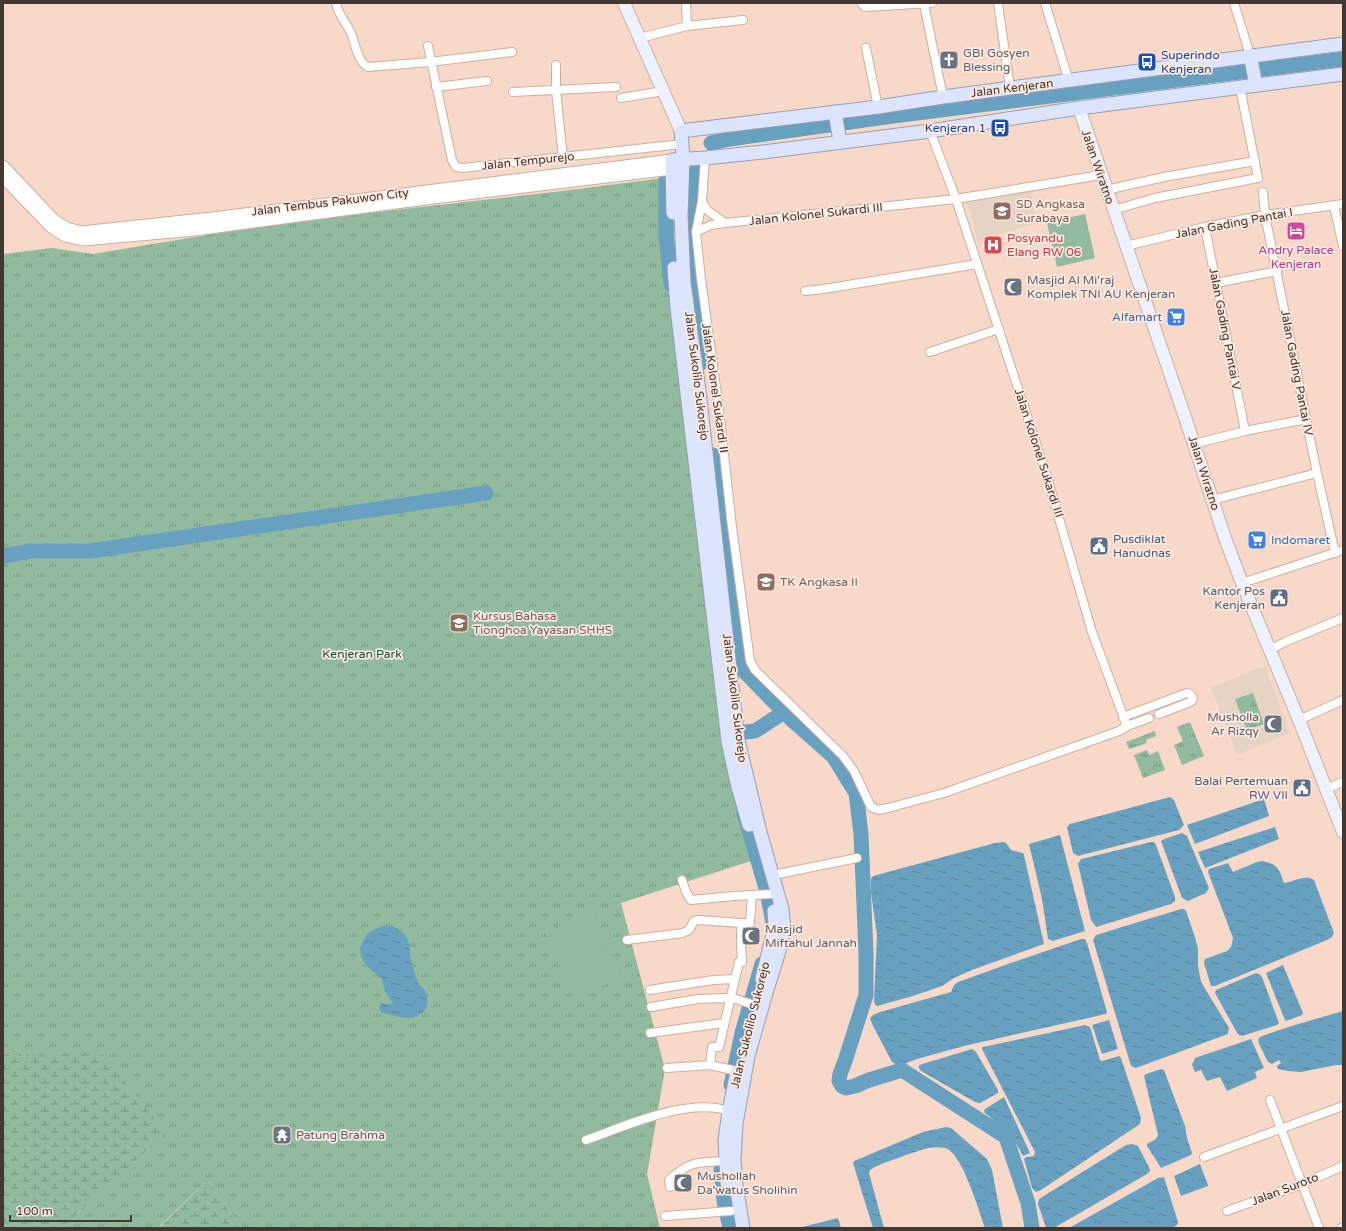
<svg xmlns="http://www.w3.org/2000/svg" width="1346" height="1231" font-family="'Varela Round',sans-serif">
<defs>
<pattern id="grass-tufts" width="24" height="20" patternUnits="userSpaceOnUse"><rect width="24" height="20" fill="#91ba9f"/><path d="M3 7l-1-3M5 7V3M7 7l1-3M15 17l-1-3M17 17v-4M19 17l1-3" fill="none" stroke="#789882"/></pattern>
<pattern id="wetland-marsh" width="20" height="14" patternUnits="userSpaceOnUse"><rect width="20" height="14" fill="#91ba9f"/><path d="M1 5h8M5 5V1M11 12h8M15 12V8" fill="none" stroke="#789882"/></pattern>
<pattern id="water-ripples" width="26" height="14" patternUnits="userSpaceOnUse"><rect width="26" height="14" fill="#68a1bf"/><path d="M2 4q2-2 4 0t4 0M15 11q2-2 4 0t4 0" fill="none" stroke="#57849c"/></pattern>
</defs>
<rect width="100%" height="100%" fill="#f8d9c9"/>
<g fill="#e5d3c3">
<path d="M1031 189 1035 223 978 241 967 200Z"/>
<path d="M1265 666 1290 733 1237 755 1211 687Z"/>
</g>
<g fill="url(#grass-tufts)">
<path d="M672 177 674 237 739 786 760 858 621 903 665 1069 647 1174 660 1228H242L207 1180 158 1228H64L82 1209 43 1061 26 1055 24 1057 3 1053V254L52 248 93 254 237 230 305 220 554 192Z"/>
<path d="M1253 693 1264 724 1247 730 1235 699Z"/>
<path d="M1190 722 1204 756 1182 765 1174 745 1183 741 1177 727Z"/>
<path d="M1155 731 1156 736 1146 740 1147 743 1129 749 1126 742Z"/>
<path d="M1147 750 1149 755 1158 751 1165 770 1143 778 1134 755Z"/>
</g>
<g fill="url(#wetland-marsh)">
<path d="M32 1048 43 1061 55 1053 101 1052 166 1133 82 1209 64 1228 3 1227V1053L24 1057 26 1055 27 1049Z"/>
<path d="M207 1180 242 1228H158L160 1227Z"/>
</g>
<g fill="#91ba9f">
<path d="M1085 214 1095 258 1057 267 1047 223Z"/>
<path d="M594 911 621 978 574 998 545 932Z"/>
</g>
<g fill="url(#water-ripples)">
<path d="M1170 797 1174 800 1184 825 1179 830 1078 856 1073 853 1067 827 1070 824Z"/>
<path d="M1264 799 1269 816 1195 844 1187 825Z"/>
<path d="M1275 827 1279 839 1205 868 1198 852Z"/>
<path d="M1182 833 1187 836 1209 888 1206 893 1188 901 1182 898 1161 841 1164 839Z"/>
<path d="M1060 835 1085 931 1053 941 1048 939 1042 899 1029 844Z"/>
<path d="M1003 842 1006 843 1011 850 1023 853 1024 855 1044 944 972 970 954 978 942 986 913 996 877 1006 875 1004 874 1002 877 935 871 893V879L873 876 995 843Z"/>
<path d="M1151 842H1154L1156 845 1175 897V901L1171 904 1096 927 1091 920 1078 864 1081 859Z"/>
<path d="M1262 861C1278 864 1279 869 1284 883 1293 882 1306 874 1314 880L1334 933 1332 937 1327 940 1215 986H1211L1204 963 1205 959 1227 951 1231 947 1233 938 1208 872 1209 869 1228 863 1233 872 1257 862Z"/>
<path d="M1181 909H1184L1186 911 1195 937 1198 949V966L1201 982 1229 1028 1228 1034 1136 1068 1131 1066 1093 940 1096 935Z"/>
<path d="M382 926C390 926 396 926 402 932 413 944 408 948 411 960 411 963 413 966 414 969 415 974 416 979 419 984 421 987 425 989 426 993 428 998 428 1004 426 1008 418 1024 395 1016 381 1012L379 1008 381 1003 391 1005 393 1004 385 991 382 979 367 966 361 957 360 947 368 933Z"/>
<path d="M1081 939H1085L1087 943 1107 1012 1106 1014 964 1046 917 1059 904 1064 897 1065 892 1062 872 1024 870 1018 873 1015 880 1012 951 992 954 985 958 982 1008 964Z"/>
<path d="M1283 965 1303 1013 1302 1015 1286 1021 1285 1020 1266 973Z"/>
<path d="M1256 973 1259 974 1262 977 1279 1023 1277 1025 1242 1036 1239 1035 1236 1031 1215 993 1216 990Z"/>
<path d="M1343 1011V1065H1336L1301 1072 1288 1071 1278 1069 1277 1066 1281 1063 1279 1060 1272 1064C1266 1062 1265 1055 1262 1050 1260 1046 1257 1042 1259 1038 1262 1034 1333 1014 1343 1011Z"/>
<path d="M1109 1020 1118 1049 1102 1054 1092 1025Z"/>
<path d="M1085 1025 1090 1027 1100 1060 1102 1061 1119 1056 1121 1058 1141 1118 1140 1124 1041 1190 1036 1192 1032 1188 1024 1159 1026 1157 1034 1156 1035 1152 982 1049 983 1047Z"/>
<path d="M1251 1039 1264 1068 1255 1072 1257 1078 1227 1091 1220 1077 1207 1081 1206 1080 1201 1070 1195 1072 1192 1065 1195 1058Z"/>
<path d="M972 1049 976 1052 998 1090V1093L980 1103 975 1102 921 1071 919 1068V1065Z"/>
<path d="M1161 1069 1164 1070 1185 1126 1187 1138 1192 1153 1191 1155 1161 1168 1147 1146V1144L1156 1139 1158 1135 1144 1076 1146 1074Z"/>
<path d="M1004 1097 1030 1153 1023 1156C1012 1134 1004 1129 985 1113L984 1111 985 1109Z"/>
<path d="M946 1127 951 1128 987 1159 992 1170 1003 1228H985C979 1211 962 1152 945 1148 931 1145 919 1151 906 1155 895 1160 880 1163 870 1170L869 1173 884 1228H873L853 1163 854 1161 923 1132Z"/>
<path d="M1132 1144 1138 1146 1149 1167 1150 1171 1147 1174 1054 1228H1046L1038 1204 1039 1199 1126 1145Z"/>
<path d="M1200 1164 1208 1185V1186L1181 1196 1174 1176Z"/>
<path d="M1164 1177 1178 1222 1177 1225 1173 1228H1069L1158 1178Z"/>
<path d="M838 1218 841 1228 802 1227Z"/>
</g>
<g fill="none" stroke-linecap="round" stroke-linejoin="round">
<g stroke="#68a1bf" stroke-width="15">
<path d="M711 143 730 139 893 116 1343 59"/>
<path d="M697 168 689 231 693 298 701 363"/>
<path d="M666 180V235L671 284"/>
<path d="M713 455 740 667 791 719 833 756 856 793 861 834 866 953V995L845 1061 840 1074 839 1081 842 1086 846 1088 855 1086 869 1080 902 1070 1006 1137 1028 1203 1032 1228"/>
<path d="M3 556 32 551H90L486 493"/>
<path d="M727 734 755 731 784 712"/>
<path d="M744 813 767 892 772 917 773 925"/>
<path d="M731 1085 742 1033 762 964"/>
<path d="M721 1169 724 1201 730 1228"/>
</g>
<g stroke="#ccae9f" stroke-width="10">
<g id="minor">
<path d="M336 3C338 14 345 21 350 31 356 43 356 60 368 67L430 62 512 52"/>
<path d="M686 3 687 26"/>
<path d="M861 3 865 7 932 3"/>
<path d="M998 3 1010 88"/>
<path d="M1045 3 1069 81"/>
<path d="M1234 3 1250 55"/>
<path d="M924 4 943 97"/>
<path d="M640 38 687 26 743 20"/>
<path d="M428 46 452 160 456 167 463 168 682 144"/>
<path d="M866 48 878 107"/>
<path d="M556 65V90L563 158"/>
<path d="M436 87 487 81"/>
<path d="M513 92 616 87"/>
<path d="M621 98 663 91"/>
<path d="M705 158 702 201 696 232 701 279 719 409 732 527 750 661 755 670 843 756 854 771 871 807 879 810 888 808 944 793 1119 731 1127 726 1092 632 1047 477 956 199 930 131"/>
<path d="M1106 190 1164 177 1255 161"/>
<path d="M1263 192 1265 215 1317 473 1335 553"/>
<path d="M702 201 707 210 725 223"/>
<path d="M1334 206 1343 246"/>
<path d="M1113 210 1155 198 1258 178 1240 87"/>
<path d="M1205 227 1245 431"/>
<path d="M696 232 711 225 725 223 956 199 1101 175"/>
<path d="M1126 246 1205 227 1265 215 1343 204"/>
<path d="M1216 283 1277 271"/>
<path d="M805 291 824 289 977 264"/>
<path d="M930 352 999 329"/>
<path d="M1194 444 1245 431 1307 419"/>
<path d="M1212 500 1317 473"/>
<path d="M1242 583 1343 550"/>
<path d="M1269 650 1285 642 1343 618"/>
<path d="M1123 717 1187 693C1191 694 1194 696 1192 701L1190 702 1159 714"/>
<path d="M1299 720 1343 700"/>
<path d="M1127 726 1149 718"/>
<path d="M1326 789 1343 782"/>
<path d="M773 875 857 858"/>
<path d="M682 880 686 892 691 900 734 896 771 894"/>
<path d="M627 940 683 933 689 930 694 921 699 920 741 923"/>
<path d="M650 990 713 980 735 979 739 962H742L741 944V923H750L752 895"/>
<path d="M651 1007 698 999 722 998 736 999 754 1005"/>
<path d="M650 1033 724 1023"/>
<path d="M710 1065 712 1047H719L735 979"/>
<path d="M667 1068 710 1065 737 1071"/>
<path d="M1270 1100 1319 1228"/>
<path d="M586 1140C626 1126 687 1097 729 1111"/>
<path d="M1204 1157 1343 1106"/>
<path d="M670 1187 669 1180C689 1161 699 1162 725 1161"/>
<path d="M1227 1211 1302 1184 1343 1166"/>
<path d="M665 1216 731 1211"/>
<path d="M1341 1228 1343 1227"/>
</g>
</g>
<g stroke="#ccae9f" stroke-width="13">
<g id="tertiary">
<path d="M3 166 55 221 67 228 81 232 212 218 672 160"/>
<path d="M3 177 51 227 65 236 83 240 195 230 433 198 672 169"/>
</g>
</g>
<g stroke="#ccae9f" stroke-width="14">
<g id="secondary">
<path d="M624 3 681 131"/>
<path d="M1079 108 1187 423 1225 538 1242 583 1299 720 1343 832"/>
</g>
</g>
<g stroke="#999cb4" stroke-width="15">
<g id="primary">
<path d="M1250 55 1256 85"/>
<path d="M835 112 840 142"/>
<path d="M673 213 672 160 705 158 763 152 930 131 1079 108 1343 74"/>
<path d="M674 268 677 308 728 741 737 783 749 825"/>
<path d="M762 979 775 926 774 911"/>
<path d="M727 1183 725 1140 729 1111 737 1072"/>
<path d="M743 1228 736 1185 734 1160 736 1124 748 1056 766 993 779 951 784 929 782 909 760 832 738 740 699 390 684 283 681 216 683 158 681 131 878 107 943 97 1343 44"/>
</g>
</g>
<use href="#minor" stroke="#fff" stroke-width="8"/>
<use href="#tertiary" stroke="#fff" stroke-width="11"/>
<use href="#secondary" stroke="#eef2fe" stroke-width="12"/>
<use href="#primary" stroke="#dde5fc" stroke-width="13"/>
</g>
<defs>
<g id="church-square" transform="scale(1)"><rect x="-9" y="-9" width="18" height="18" rx="4" fill="#6b7280" stroke="#fce9e0"/><path d="M-1.2-6h2.4v3.5h3.3v2.4h-3.3V6h-2.4V-.1h-3.3v-2.4h3.3Z" fill="#fff"/></g>
<g id="bus-square" transform="scale(1)"><rect x="-9" y="-9" width="18" height="18" rx="4" fill="#1a4fb4" stroke="#fce9e0"/><path d="M-5-6H5V4H4V6H2V4H-2V6H-4V4H-5ZM-3.5-4V0h7V-4ZM-3.5 1.2v1.5H-2V1.2ZM2 1.2v1.5H3.5V1.2Z" fill="#fff"/></g>
<g id="school-square" transform="scale(1)"><rect x="-9" y="-9" width="18" height="18" rx="4" fill="#8d6e63" stroke="#fce9e0"/><path d="M0-5L7-2L0 1L-7-2ZM-4 1L0 2.5L4 1V4Q0 6-4 4Z" fill="#fff"/></g>
<g id="hotel-square" transform="scale(1)"><rect x="-9" y="-9" width="18" height="18" rx="4" fill="#d1479c" stroke="#fce9e0"/><path d="M-6-4.5h1.5V1H6V5H4.5V3h-9V5H-6ZM-4 0a1.8 1.8 0 1 1 3.6 0ZM.5 0V-2.5h3Q6-2.5 6 0Z" fill="#fff"/></g>
<g id="hospital-square" transform="scale(1)"><rect x="-9" y="-9" width="18" height="18" rx="4" fill="#e0444e" stroke="#fce9e0"/><path d="M-5-5h3v3.5h4V-5h3V5h-3V1.5h-4V5h-3Z" fill="#fff"/></g>
<g id="mosque-square" transform="scale(1)"><rect x="-9" y="-9" width="18" height="18" rx="4" fill="#6b7280" stroke="#fce9e0"/><path d="M3.5-4.9A6 6 0 1 0 3.5 4.9A5 5 0 1 1 3.5-4.9Z" fill="#fff"/></g>
<g id="supermarket-square" transform="scale(1)"><rect x="-9" y="-9" width="18" height="18" rx="4" fill="#3f7fe0" stroke="#fce9e0"/><path d="M-6-5.5h2.5l.6 2H6L4.5 2H-2.5L-4.4-4H-6ZM-1.5 3.2a1.3 1.3 0 1 0 .1 0ZM3 3.2a1.3 1.3 0 1 0 .1 0Z" fill="#fff"/></g>
<g id="civic-square" transform="scale(1)"><rect x="-9" y="-9" width="18" height="18" rx="4" fill="#5c6f8a" stroke="#fce9e0"/><path d="M-.6-6.5H3V-4.5H.6V-3L4-1V1h2V6H-6V1h2V-1L-.6-3ZM-1.2 2.5V6h2.4V2.5Z" fill="#fff"/></g>
<g id="university-square" transform="scale(1)"><rect x="-9" y="-9" width="18" height="18" rx="4" fill="#8d6e63" stroke="#fce9e0"/><path d="M0-5L7-2L0 1L-7-2ZM-4 1L0 2.5L4 1V4Q0 6-4 4Z" fill="#fff"/></g>
<g id="temple-square" transform="scale(1)"><rect x="-9" y="-9" width="18" height="18" rx="4" fill="#6b7280" stroke="#fce9e0"/><path d="M0-6L5-2H3V0L6.5 2.5H4V6H1.5V3h-3V6H-4V2.5H-6.5L-3 0V-2H-5Z" fill="#fff"/></g>
</defs>
<g fill-rule="evenodd">
<use href="#church-square" x="949" y="60"/>
<use href="#bus-square" x="1147" y="62"/>
<use href="#bus-square" x="1000" y="128"/>
<use href="#school-square" x="1002" y="211"/>
<use href="#hotel-square" x="1296" y="231"/>
<use href="#hospital-square" x="993" y="245"/>
<use href="#mosque-square" x="1013" y="287"/>
<use href="#supermarket-square" x="1176" y="317"/>
<use href="#supermarket-square" x="1257" y="540"/>
<use href="#civic-square" x="1099" y="546"/>
<use href="#school-square" x="766" y="582"/>
<use href="#civic-square" x="1279" y="598"/>
<use href="#university-square" x="459" y="623"/>
<use href="#mosque-square" x="1273" y="724"/>
<use href="#civic-square" x="1302" y="788"/>
<use href="#mosque-square" x="751" y="936"/>
<use href="#temple-square" x="282" y="1135"/>
<use href="#mosque-square" x="683" y="1183"/>
</g>
<g text-anchor="middle" dominant-baseline="central" stroke-width="3.5" stroke-linejoin="round" paint-order="stroke">
<g font-size="12" fill="#5b616d" stroke="#fce9e0" text-anchor="start">
<text x="963" y="53">GBI Gosyen<tspan x="963" dy="14">Blessing</tspan></text>
<text x="1027" y="280">Masjid Al Mi'raj<tspan x="1027" dy="14">Komplek TNI AU Kenjeran</tspan></text>
<text x="1259" y="717" text-anchor="end">Musholla<tspan x="1259" dy="14">Ar Rizqy</tspan></text>
<text x="765" y="929">Masjid<tspan x="765" dy="14">Miftahul Jannah</tspan></text>
<text x="296" y="1135">Patung Brahma</text>
<text x="697" y="1176">Mushollah<tspan x="697" dy="14">Da'watus Sholihin</tspan></text>
</g>
<g font-size="12" fill="#164399" stroke="#fce9e0" text-anchor="start">
<text x="1161" y="55">Superindo<tspan x="1161" dy="14">Kenjeran</tspan></text>
<text x="986" y="128" text-anchor="end">Kenjeran 1</text>
</g>
<g font-size="12" fill="#433731" stroke="#fce9e0">
<text transform="translate(1012 88) rotate(-7)">Jalan Kenjeran</text>
<text transform="translate(528 161) rotate(-6)">Jalan Tempurejo</text>
<text transform="translate(1098 167) rotate(71)">Jalan Wiratno</text>
<text transform="translate(330 202) rotate(-7)">Jalan Tembus Pakuwon City</text>
<text transform="translate(816 214) rotate(-6)">Jalan Kolonel Sukardi III</text>
<text transform="translate(1234 223) rotate(-11)">Jalan Gading Pantai I</text>
<text transform="translate(1225 329) rotate(79)">Jalan Gading Pantai V</text>
<text transform="translate(1297 373) rotate(79)">Jalan Gading Pantai IV</text>
<text transform="translate(697 376) rotate(83)">Jalan Sukolilo Sukorejo</text>
<text transform="translate(715 388) rotate(82)">Jalan Kolonel Sukardi II</text>
<text transform="translate(1039 453) rotate(72)">Jalan Kolonel Sukardi III</text>
<text transform="translate(1204 473) rotate(72)">Jalan Wiratno</text>
<text transform="translate(735 698) rotate(83)">Jalan Sukolilo Sukorejo</text>
<text transform="translate(750 1025) rotate(-76)">Jalan Sukolilo Sukorejo</text>
<text transform="translate(1285 1189) rotate(-21)">Jalan Suroto</text>
</g>
<g font-size="12" fill="#785e54" stroke="#fce9e0" text-anchor="start">
<text x="1016" y="204">SD Angkasa<tspan x="1016" dy="14">Surabaya</tspan></text>
<text x="780" y="582">TK Angkasa II</text>
<text x="473" y="616">Kursus Bahasa<tspan x="473" dy="14">Tionghoa Yayasan SHHS</tspan></text>
</g>
<g font-size="12" fill="#be3a42" stroke="#fce9e0" text-anchor="start">
<text x="1007" y="238">Posyandu<tspan x="1007" dy="14">Elang RW 06</tspan></text>
</g>
<g font-size="12" fill="#b23c85" stroke="#fce9e0">
<text x="1296" y="250">Andry Palace<tspan x="1296" dy="14">Kenjeran</tspan></text>
</g>
<g font-size="12" fill="#366cbe" stroke="#fce9e0" text-anchor="end">
<text x="1162" y="317">Alfamart</text>
<text x="1271" y="540" text-anchor="start">Indomaret</text>
</g>
<g font-size="12" fill="#4e5e75" stroke="#fce9e0" text-anchor="end">
<text x="1113" y="539" text-anchor="start">Pusdiklat<tspan x="1113" dy="14">Hanudnas</tspan></text>
<text x="1265" y="591">Kantor Pos<tspan x="1265" dy="14">Kenjeran</tspan></text>
<text x="1288" y="781">Balai Pertemuan<tspan x="1288" dy="14">RW VII</tspan></text>
</g>
<g font-size="12" fill="#145434" stroke="#fce9e0">
<text x="362" y="654">Kenjeran Park</text>
</g>
</g>
<rect width="1346" height="1231" fill="none" stroke="#433731" stroke-width="8"/>
<path d="M10 1215v6h121v-6" fill="none" stroke="#433731" stroke-width="2"/>
<text x="16" y="1215" font-size="12" fill="#433731" stroke="#fce9e0" stroke-width="3" paint-order="stroke">100 m</text>
</svg>
